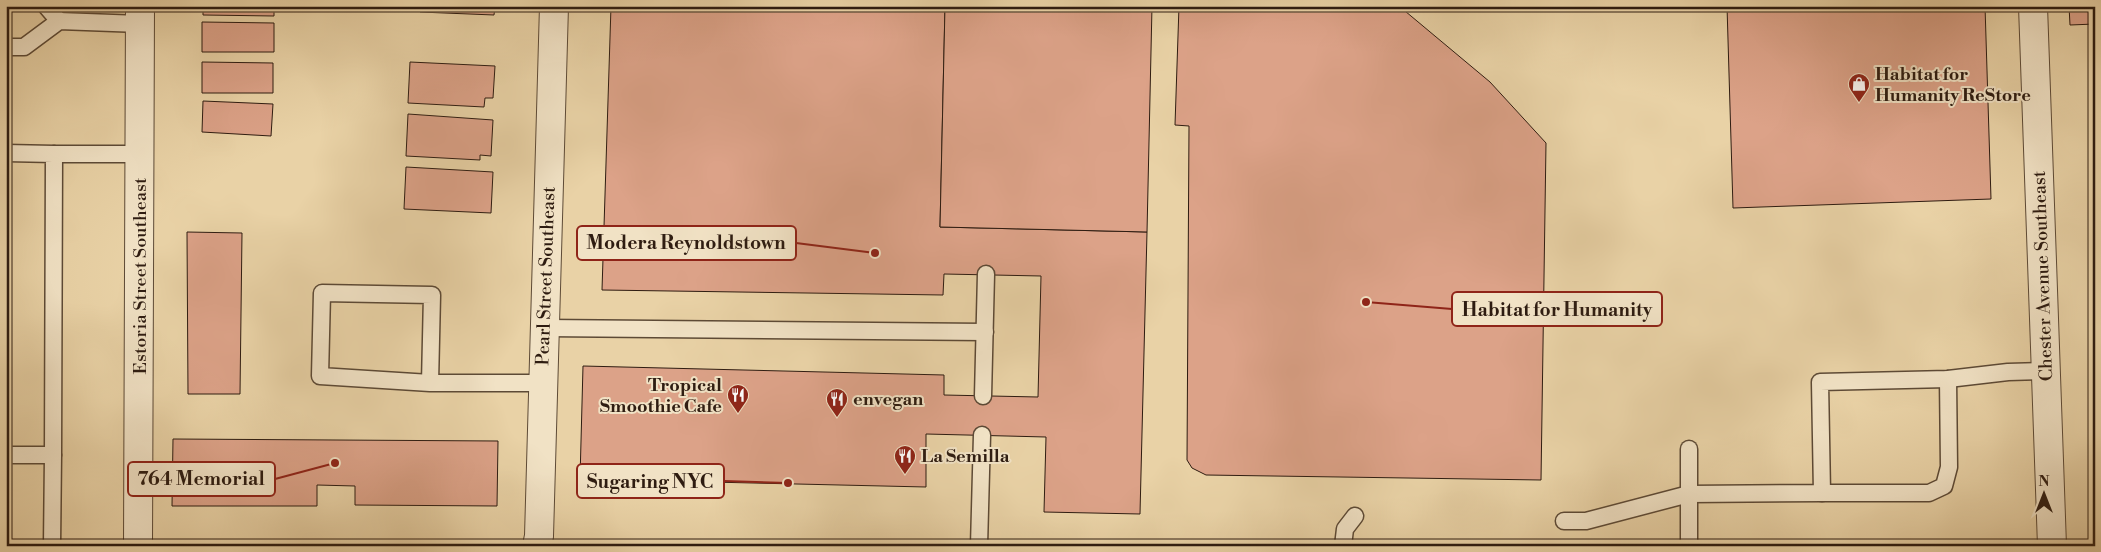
<svg xmlns="http://www.w3.org/2000/svg" width="2101" height="552" font-family="'Libre Bodoni',serif">
<rect width="100%" height="100%" fill="#e9d2a6"/>
<filter id="stains"><feTurbulence type="fractalNoise" baseFrequency=".004" numOctaves="4"/><feColorMatrix values="0 0 0 0 .2 0 0 0 0 .09 0 0 0 0 .02 0 0 0 .5 -.17"/></filter>
<radialGradient id="worn" r=".72"><stop offset=".6" stop-color="#630" stop-opacity="0"/><stop offset="1" stop-color="#630" stop-opacity=".3"/></radialGradient>
<g fill="#dca288" stroke="#2e1c11">
<path d="M203 6H274V16L203 15Z"/>
<path d="M420 6H495L494 15 420 12Z"/>
<path d="M611 6H945L940 227 1147 232 1140 514 1044 512 1046 437 926 434V487L580 479 583 366 944 375V395L1038 397 1041 276 944 274 943 295 602 290Z"/>
<path d="M945 6H1152L1147 232 940 227Z"/>
<path d="M1179 6H1399L1490 82 1546 143 1541 480 1206 475 1192 468 1187 460 1189 126 1175 125Z"/>
<path d="M1727 6H1985L1991 199 1733 208Z"/>
<path d="M2069 6H2095V24L2070 25Z"/>
<path d="M202 22 274 23V52H202Z"/>
<path d="M202 62 273 63V93H202Z"/>
<path d="M410 62 495 66 493 98H485L484 107 408 103Z"/>
<path d="M203 101 273 104 271 136 202 132Z"/>
<path d="M408 114 493 120 491 156 480 155V160L406 156Z"/>
<path d="M406 167 493 172 491 213 404 209Z"/>
<path d="M187 232 242 233 240 394H188Z"/>
<path d="M173 439 498 441 497 506 355 505V486L317 485V506H172Z"/>
</g>
<g fill="none" stroke-linecap="round" stroke-linejoin="round">
<g stroke="#5d4a36" stroke-width="19">
<g id="lane">
<path d="M46 6 59 21"/>
<path d="M6 47H24L59 21 140 24"/>
<path d="M6 153 54 154 53 455H6"/>
<path d="M54 154H141"/>
<path d="M545 328 985 332"/>
<path d="M430 383 432 295 322 293 320 376 430 383H543"/>
<path d="M983 396 986 274"/>
<path d="M1822 493H1929L1944 486 1949 467 1948 379"/>
<path d="M1564 521H1586L1689 494 1822 493 1820 382 1948 379 2008 372 2046 371"/>
<path d="M52 546 53 455"/>
<path d="M979 546 982 435"/>
<path d="M1343 546 1345 529 1355 516"/>
<path d="M1689 546V449"/>
</g>
</g>
<g stroke="#5d4a36" stroke-width="30">
<g id="street">
<path d="M2033 6 2052 546"/>
<path d="M138 546 140 6"/>
<path d="M537 546 539 536 554 6"/>
</g>
</g>
<use href="#lane" stroke="#f1e2c5" stroke-width="16"/>
<use href="#street" stroke="#f1e2c5" stroke-width="28"/>
</g>
<defs>
<g id="shop-pin" transform="scale(1.125)"><path d="M0 17L-7.5 6A9.5 9.5 0 1 1 7.5 6Z" fill="#8f2418" stroke="#f1e2c5"/><path d="M-5-2.5h2.3a2.7 3.5 0 0 1 5.4 0H5L5.5 6h-11ZM-1.5-2.5h3a1.5 2.3 0 0 0-3 0Z" fill="#fff"/></g>
<g id="restaurant-pin" transform="scale(1.125)"><path d="M0 17L-7.5 6A9.5 9.5 0 1 1 7.5 6Z" fill="#8f2418" stroke="#f1e2c5"/><path d="M-5-6h1v4h1v-4h1v4h1v-4h1v5L-1.5 .5V6h-2V.5L-5-1ZM5-6V6H3V1.5H1.5Q1.5-4 5-6Z" fill="#fff"/></g>
</defs>
<g fill-rule="evenodd">
<use href="#shop-pin" x="1859" y="84"/>
<use href="#restaurant-pin" x="738" y="395"/>
<use href="#restaurant-pin" x="837" y="399"/>
<use href="#restaurant-pin" x="905" y="456"/>
</g>
<g text-anchor="middle" dominant-baseline="central" stroke-width="4" stroke-linejoin="round" paint-order="stroke">
<g font-size="18" font-weight="bold" fill="#2e1c11" stroke="#f1e2c5" text-anchor="start">
<text x="1875" y="74">Habitat for<tspan x="1875" dy="21">Humanity ReStore</tspan></text>
<text x="722" y="385" text-anchor="end">Tropical<tspan x="722" dy="21">Smoothie Cafe</tspan></text>
<text x="853" y="399">envegan</text>
<text x="921" y="456">La Semilla</text>
</g>
<g font-size="18" fill="#2e1c11" stroke="#f1e2c5">
<text transform="translate(140 276) rotate(-90)">Estoria Street Southeast</text>
<text transform="translate(546 276) rotate(-88)">Pearl Street Southeast</text>
<text transform="translate(2043 276) rotate(-92)">Chester Avenue Southeast</text>
</g>
</g>
<path fill="none" stroke="#8f2418" stroke-width="2" d="M875 253L796 243M1366 302L1452 309M335 463L275 479M788 483L724 481"/>
<g fill="#8f2418" stroke="#f1e2c5" stroke-width="2">
<circle cx="875" cy="253" r="5"/>
<circle cx="1366" cy="302" r="5"/>
<circle cx="335" cy="463" r="5"/>
<circle cx="788" cy="483" r="5"/>
</g>
<g fill="#f1e2c5" stroke="#8f2418" stroke-width="2">
<rect x="577" y="226" width="219" height="34" rx="5"/>
<rect x="1452" y="292" width="210" height="34" rx="5"/>
<rect x="128" y="462" width="147" height="34" rx="5"/>
<rect x="577" y="464" width="147" height="34" rx="5"/>
</g>
<g font-size="19" text-anchor="middle" font-weight="bold" fill="#2e1c11">
<text x="686" y="249">Modera Reynoldstown</text>
<text x="1557" y="316">Habitat for Humanity</text>
<text x="201" y="485">764 Memorial</text>
<text x="650" y="488">Sugaring NYC</text>
</g>
<rect width="2101" height="552" fill="none" stroke="#e9d2a6" stroke-width="25"/>
<rect x="8" y="8" width="2086" height="537" fill="none" stroke="#2e1c11" stroke-width="2.5"/>
<rect x="12" y="12" width="2076" height="527" fill="none" stroke="#2e1c11"/>
<g transform="translate(2044 494)" stroke="#f1e2c5" stroke-width="4" paint-order="stroke">
<path d="M0-4L9 19L0 12L-9 19Z" fill="#2e1c11"/>
<text y="-8" font-size="14" font-weight="bold" text-anchor="middle" fill="#2e1c11">N</text>
</g>
<rect width="100%" height="100%" filter="url(#stains)"/>
<rect width="100%" height="100%" fill="url(#worn)"/>
</svg>
